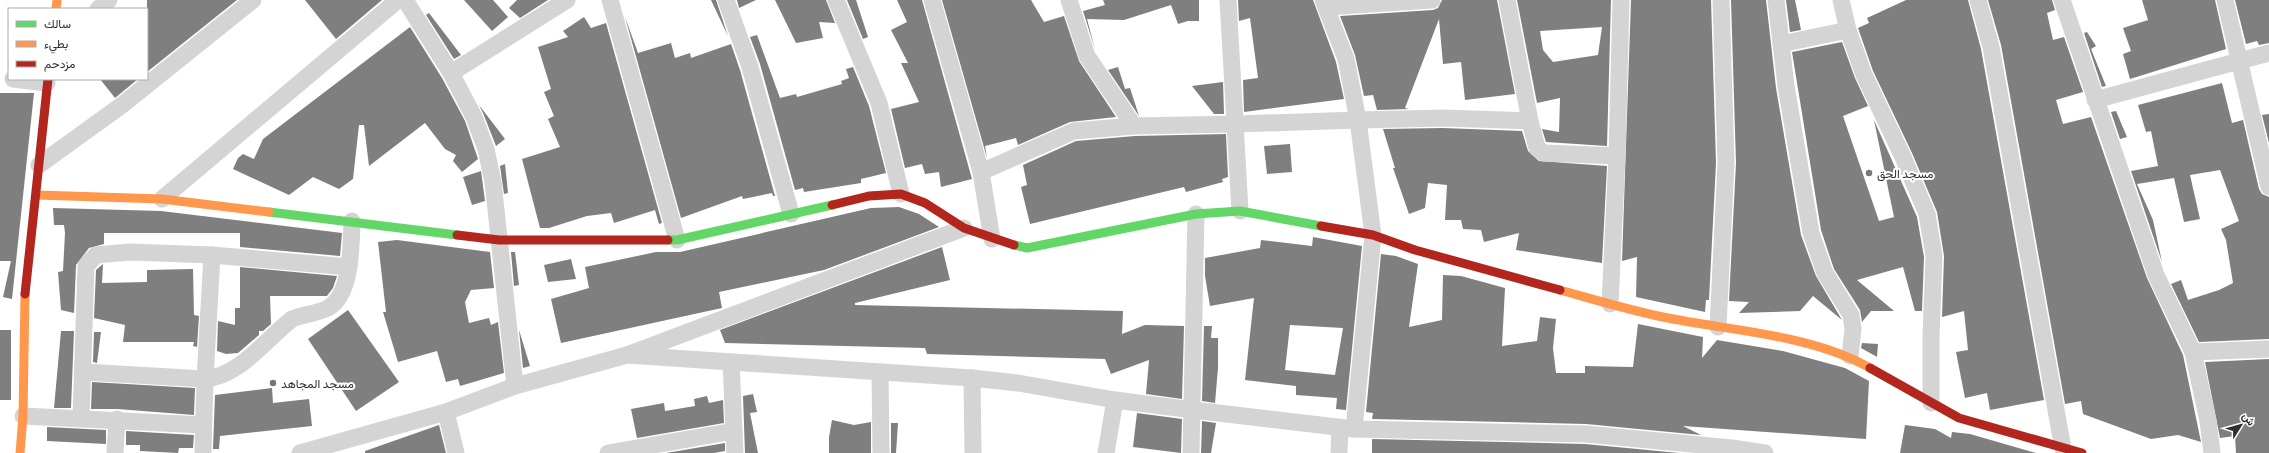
<svg xmlns="http://www.w3.org/2000/svg" width="2269" height="453" font-family="'Exo 2',Vazirmatn,sans-serif">
<rect width="100%" height="100%" fill="#fff"/>
<g fill="#7f7f7f" fill-rule="evenodd">
<path d="M147 0H237L147 72Z"/>
<path d="M305 0H382L336 39Z"/>
<path d="M464 0H493L508 17 492 31Z"/>
<path d="M517 0H548L520 18 509 8Z"/>
<path d="M711 0H716L728 36Z"/>
<path d="M737 0H756L739 8Z"/>
<path d="M775 0H826L835 23 819 22 823 38 796 43Z"/>
<path d="M847 0H856L868 37 863 39Z"/>
<path d="M897 0H922L972 179 941 187 939 172 925 174 922 164 905 168 891 109 919 102 901 63H908L891 30 907 22Z"/>
<path d="M942 0H1031L1044 22 1064 16 1079 61 1116 117 1070 122 1018 145 1016 138 985 146 987 158Z"/>
<path d="M1103 0H1199V21H1188L1178 24 1171 5 1124 20 1087 19 1095 49 1083 11 1105 5Z"/>
<path d="M1238 0H1313L1336 62 1344 99 1244 112 1243 80 1258 78 1250 18 1239 21Z"/>
<path d="M1442 0H1497L1515 94 1465 100 1461 62 1443 64 1439 19 1405 108 1409 109 1377 110 1373 95 1364 96 1355 55 1340 16 1433 10 1438 8Z"/>
<path d="M1517 0H1611L1607 146 1546 142 1542 129 1559 132 1560 98 1537 103ZM1602 27 1598 55 1553 62 1543 50 1540 31Z"/>
<path d="M1631 0H1711L1716 163 1709 300H1706L1705 312 1636 297 1637 257 1622 261Z"/>
<path d="M1731 0H1766L1776 88 1801 235 1816 276 1842 320 1813 296 1800 311 1739 313 1749 302 1729 301 1736 163Z"/>
<path d="M1786 0H1795L1801 30 1790 32Z"/>
<path d="M1906 0H1968L1981 49 2044 400 1990 410 1987 393 1965 398 1956 352 1968 350 1964 311 1942 317 1944 256 1937 212 1912 153 1873 71 1858 28 1869 23 1867 18Z"/>
<path d="M1988 0H2052L2055 10 2047 13 2053 40 2064 37 2083 92 2056 100 2063 124 2091 117 2147 278 2183 355 2201 442 2178 435 2151 439 2083 414 2081 401 2065 404 2001 45Z"/>
<path d="M2142 0H2215L2226 49 2130 79 2123 54 2131 51 2123 28 2148 20Z"/>
<path d="M2235 0H2269V43L2259 45 2257 41 2246 44Z"/>
<path d="M429 13 461 55 454 59 426 15Z"/>
<path d="M584 17 591 28 606 23 662 223 659 224 655 210 614 223 611 213 587 216 549 228H540L522 159 560 147 548 119 554 116 544 92 551 89 538 47 568 37 563 31Z"/>
<path d="M625 17 638 53 671 43 675 58 690 53 691 58 731 44 740 70 775 196H773L772 193 743 199 742 196 681 218Z"/>
<path d="M410 27 442 78 465 121 478 159 462 172 453 161 456 155 445 149 425 123 369 166 364 125H359L353 179 339 189 313 177 289 195 233 169 238 158 243 154 254 159 263 139Z"/>
<path d="M2087 32 2096 46 2091 49 2106 86 2102 87 2084 33Z"/>
<path d="M757 35 780 98 796 94 797 97 842 84 841 81 849 78 846 69 853 67 869 106 886 173 861 179V183L804 192 803 188 795 190 760 64 750 37Z"/>
<path d="M1842 42 1855 78 1868 106 1843 116 1879 221 1894 217 1874 120 1917 217 1924 257 1922 311H1915L1903 267 1857 280 1894 311H1871L1862 322 1860 310 1834 269 1821 230 1792 52Z"/>
<path d="M1118 67 1125 89 1130 88 1139 116 1108 70Z"/>
<path d="M100 79H138L115 98Z"/>
<path d="M1223 82 1224 114H1214L1192 86Z"/>
<path d="M2222 83 2232 123 2243 120 2259 189 2262 194 2269 197V339L2199 342 2171 284 2181 280 2188 300 2219 290 2233 283 2226 240 2221 229 2239 221 2220 170 2190 175 2200 219 2184 222 2174 178 2137 184 2153 220 2162 262 2131 171 2158 166 2151 131 2146 132 2138 105Z"/>
<path d="M0 93H34L12 299 3 297 11 261H0Z"/>
<path d="M479 105 505 139 496 146 483 113Z"/>
<path d="M2116 111 2127 137 2120 139 2111 112Z"/>
<path d="M2269 114V143L2262 115Z"/>
<path d="M1443 128 1522 131 1528 151 1539 161 1607 166 1602 263 1516 250 1519 233 1484 242 1481 230 1463 229 1461 220H1445L1447 185 1428 183 1425 208 1409 214 1393 168H1395L1383 129Z"/>
<path d="M1226 134 1228 177 1222 179 1223 182 1186 192 1184 187 1030 224 1021 187 1027 185 1023 165 1076 141 1135 136Z"/>
<path d="M1290 144 1292 172 1267 174 1264 146Z"/>
<path d="M505 164 508 193 504 194 500 166Z"/>
<path d="M481 171 485 201 472 205 463 177Z"/>
<path d="M899 207 919 214 939 227 824 270 719 292 722 308 561 343 551 299 589 288 585 267 656 252H680L871 208Z"/>
<path d="M53 208 161 211 342 233 340 256 240 247V233H104V244L89 248 76 265 74 313 61 310 58 272 63 271 65 233 64 225H54Z"/>
<path d="M1313 237 1362 246 1346 410 1336 409 1337 398 1296 395V386L1245 380 1254 298 1210 306 1205 276V258L1260 248 1261 240 1312 246ZM1290 325 1343 328 1335 375 1285 370Z"/>
<path d="M397 240 490 252 494 288 471 290 465 302 469 323 489 318 491 325 498 322 504 373 460 386 458 379 446 382 437 351 398 362 383 312H386L378 242Z"/>
<path d="M942 247 950 280 855 303V305L1123 311 1122 334 1145 325 1184 326 1182 399 1146 394 1149 360 1111 374 1105 359 927 354 925 348 725 343 720 330Z"/>
<path d="M511 252H515L519 285 514 286Z"/>
<path d="M1381 254 1396 256 1418 264 1409 327 1442 320 1443 275 1461 276 1505 288 1502 346 1537 341 1540 317 1556 319 1553 348 1556 373H1585V366L1633 367 1638 324 1703 337 1702 358 1717 340 1783 351 1845 368 1869 381 1866 439 1683 426 1701 435 1586 424 1372 419 1373 413 1366 412Z"/>
<path d="M571 259 576 279 548 282 544 265Z"/>
<path d="M103 264 102 283 147 282V270L193 269 194 315 199 316 197 347 193 346 194 342H123L125 325 94 318 96 270Z"/>
<path d="M240 267 337 276 333 288 327 296H270L271 324 263 331H259V335L238 353 226 354 217 351 218 321 235 325V308H240Z"/>
<path d="M348 310 399 382 356 411 308 339Z"/>
<path d="M1204 326H1212L1211 338H1218V368L1215 403 1202 401Z"/>
<rect x="0" y="330" width="11" height="70"/>
<path d="M519 330 530 366 523 368Z"/>
<path d="M61 331H74L71 408H54Z"/>
<path d="M94 332H101L97 363 93 362Z"/>
<path d="M1862 343 1878 344 1877 357 1861 348Z"/>
<path d="M2269 359V453H2236L2235 436 2220 438 2205 362Z"/>
<path d="M92 382 195 388 194 415 117 409H91Z"/>
<path d="M272 388 273 403 309 399 312 426 220 436 219 449H213L215 395Z"/>
<path d="M753 394 757 412 750 413 758 453H745L743 396Z"/>
<path d="M707 396 709 403 723 400 724 423 637 438 631 409 664 403 665 411 695 406 694 399Z"/>
<path d="M1137 413 1182 419 1181 453 1133 447Z"/>
<path d="M832 420 854 425 871 422V453H829V437Z"/>
<path d="M1202 421 1216 423 1211 453H1201Z"/>
<path d="M891 423H898L896 453H891Z"/>
<path d="M439 425 446 453H365V451Z"/>
<path d="M1905 425 1935 429 1951 438 1952 432 1970 434 2036 453H1900Z"/>
<path d="M47 427 106 430V444L47 441Z"/>
<path d="M126 431 194 435 193 448H179L178 453 140 451V445H126Z"/>
<path d="M1372 439 1585 444 1679 453H1372Z"/>
<path d="M725 443V451L714 453H666Z"/>
</g>
<g fill="none" stroke-linecap="round" stroke-linejoin="round">
<g stroke="#d4d4d4" stroke-width="17">
<path d="M405 0 451 73 474 117 486 149 493 182 515 386"/>
<path d="M610 0 677 240"/>
<path d="M726 0 750 67 791 214"/>
<path d="M836 0 879 103 901 194"/>
<path d="M932 0 981 172 992 239"/>
<path d="M1069 0 1087 56 1134 126"/>
<path d="M1228 0 1240 211"/>
<path d="M1323 0 1346 59 1358 120 1373 235 1354 429"/>
<path d="M1507 0 1530 121 1537 148 1544 153 1617 156"/>
<path d="M1776 0 1786 86 1811 233 1825 273 1851 315 1853 329 1850 356"/>
<path d="M1841 0 1848 30 1864 75 1903 157 1927 214 1934 256 1931 337V403"/>
<path d="M1978 0 1991 47 2063 449"/>
<path d="M2062 0 2156 275 2193 352 2208 421 2212 453"/>
<path d="M2225 0 2269 187"/>
<path d="M1326 7 1432 0"/>
<path d="M98 9 109 0"/>
<path d="M1781 44 1848 30"/>
<path d="M451 73 567 0"/>
<path d="M13 79 47 83"/>
<path d="M2095 100 2269 53"/>
<path d="M39 165 122 105 253 0"/>
<path d="M981 172 1074 131 1134 126 1236 124 1358 120 1443 118 1530 121"/>
<path d="M162 199 398 0"/>
<path d="M1610 304 1617 156 1621 0"/>
<path d="M1718 327 1726 163 1721 0"/>
<path d="M2193 352 2269 349"/>
<path d="M627 355 972 378 1018 383 1115 400 1193 410 1354 429 1586 434 1732 448 1765 453"/>
<path d="M731 362 735 453"/>
<path d="M84 372 205 379C240 376 265 340 292 319 304 314 316 314 328 308 352 295 351 245 352 221"/>
<path d="M880 372 881 453"/>
<path d="M972 378 973 453"/>
<path d="M446 412 456 453"/>
<path d="M23 416 203 425"/>
<path d="M81 418 86 266 96 255 130 252 212 255 349 267"/>
<path d="M115 453 117 419"/>
<path d="M203 453 205 379 212 255"/>
<path d="M300 453 446 412 515 386 627 355 964 228"/>
<path d="M608 453 734 431"/>
<path d="M1106 453 1115 400"/>
<path d="M1191 453 1196 214"/>
<path d="M1339 453 1340 428"/>
</g>
<g stroke="#63d668" stroke-width="9">
<path d="M269 212 457 235"/>
<path d="M668 240H677L832 205"/>
<path d="M1014 245 1027 248 1196 214 1240 211 1321 226"/>
</g>
<g stroke="#ff974d" stroke-width="9">
<path d="M56 9 57 0"/>
<path d="M37 195 162 199 269 212"/>
<path d="M1560 290C1596 300 1632 311 1668 318 1733 331 1813 335 1870 368"/>
<path d="M20 453 23 416 25 294"/>
</g>
<g stroke="#b3261e" stroke-width="9">
<path d="M832 205 869 196 901 194 925 203 964 228 1014 245"/>
<path d="M1321 226 1373 235 1415 250 1560 290"/>
<path d="M457 235 499 240H668"/>
<path d="M25 294 48 79"/>
<path d="M1870 368 1959 418 2082 453"/>
</g>
</g>
<g fill="#787878" stroke="#fff" stroke-width="1.5">
<circle cx="1869" cy="173" r="4"/>
<circle cx="273" cy="383" r="4"/>
</g>
<g text-anchor="middle" dominant-baseline="central" stroke-width="4" stroke-linejoin="round" paint-order="stroke">
<g font-size="12" fill="#2f2f2f" stroke="#fff" text-anchor="start">
<text x="1877" y="173">مسجد الحق</text>
<text x="281" y="383">مسجد المجاهد</text>
</g>
</g>
<rect x="8" y="8" width="140" height="72" fill="#ffffff" stroke="#acacac"/>
<rect x="16" y="21" width="20" height="6" fill="#63d668" stroke="#acacac"/>
<text x="44" y="28" font-size="12" fill="#2f2f2f">سالك</text>
<rect x="16" y="41" width="20" height="6" fill="#ff974d" stroke="#acacac"/>
<text x="44" y="48" font-size="12" fill="#2f2f2f">بطيء</text>
<rect x="16" y="61" width="20" height="6" fill="#b3261e" stroke="#acacac"/>
<text x="44" y="68" font-size="12" fill="#2f2f2f">مزدحم</text>
<g transform="translate(2241 425) rotate(53)" stroke="#ffffff" stroke-width="3" paint-order="stroke">
<path d="M0-3L7 15L0 10L-7 15Z" fill="#2f2f2f"/>
<text y="-6" font-size="11" font-weight="bold" text-anchor="middle" fill="#2f2f2f">ش</text>
</g>
</svg>
